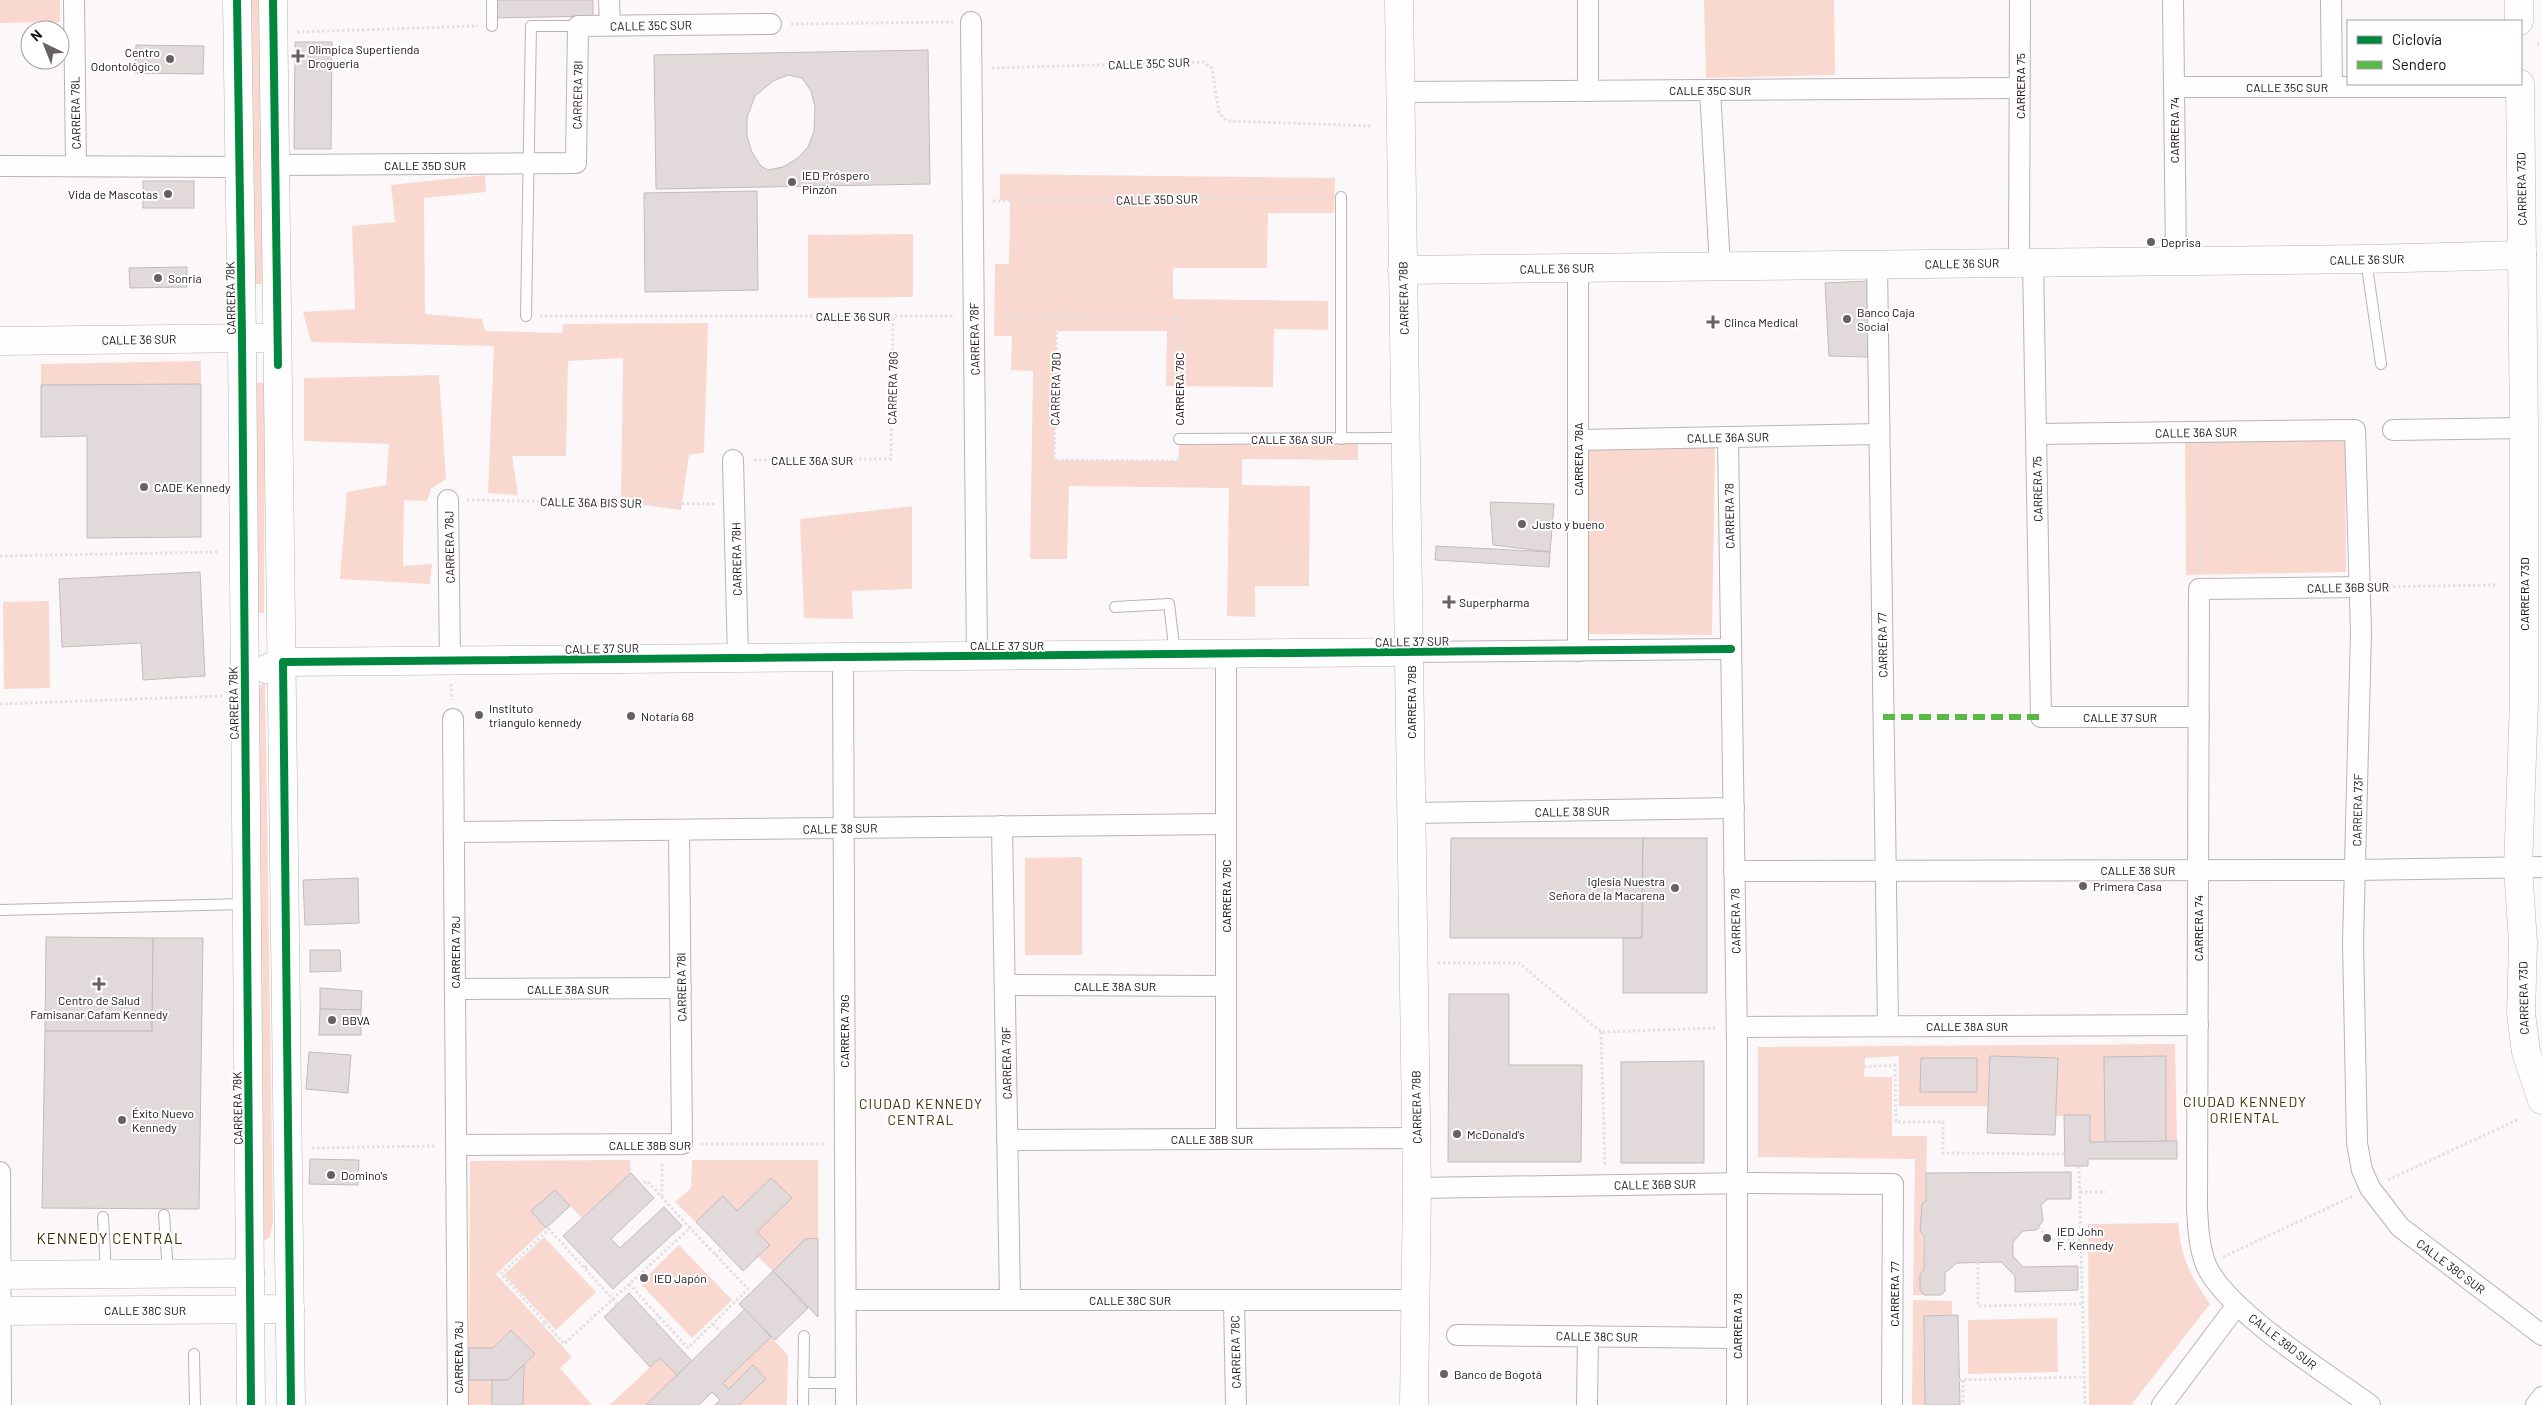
<svg xmlns="http://www.w3.org/2000/svg" width="2542" height="1405" font-family="Barlow,sans-serif">
<rect width="100%" height="100%" fill="#fcf8fa"/>
<g fill="#f9d8d0">
<path d="M0 0H60V22L0 23Z"/>
<path d="M246 0H261L264 284H249Z"/>
<path d="M1704 0H1834L1835 75 1706 78Z"/>
<path d="M1000 174 1335 178 1334 213H1268L1267 268H1173V299L1328 301V330L1274 329 1273 387 1166 386 1167 331H1056L1054 460 1179 461V439L1358 441V460L1242 459V485L1310 486 1309 586H1255V617L1227 616 1229 488 1069 486 1067 559H1030L1033 371 1011 370 1012 336H994L995 264H1009L1010 201 1000 200Z"/>
<path d="M485 175 486 192 424 198 425 314 482 319 485 331 562 333 563 324 708 323 704 453 689 455 681 510 621 502 623 358 568 361 566 456H512L518 495 488 493 494 346 311 342 303 312 355 309 352 226 395 222 391 185Z"/>
<path d="M913 234V297L808 298V235Z"/>
<path d="M201 361V384L41 385V364Z"/>
<path d="M439 375 446 479 431 489 427 501 404 500 403 566 432 564 430 584 340 579 347 492 386 485 389 444 304 441V378Z"/>
<path d="M250 382 265 383 264 613H250Z"/>
<path d="M2345 439 2346 572 2186 575 2185 441Z"/>
<path d="M1589 447 1715 448 1712 635 1587 634Z"/>
<path d="M912 506V589L852 591 853 619 804 618 800 519Z"/>
<path d="M49 601 50 688 4 689 3 602Z"/>
<path d="M265 679 273 1222 270 1237 262 1242 251 700Z"/>
<path d="M1082 857V955H1025V858Z"/>
<path d="M2175 1044 2177 1141 2166 1142 2104 1057 2105 1142H2090L2089 1115 2056 1116 2057 1058 1990 1056 1988 1106H1899V1056L1865 1058 1864 1077H1892V1136H1927L1926 1201 1922 1204C1921 1227 1924 1247 1924 1270L1920 1275V1290L1924 1295H1913L1915 1159 1758 1157V1047Z"/>
<path d="M630 1160 631 1173 582 1218 555 1190 532 1211 546 1228 496 1274 572 1357 560 1368 592 1405H523L524 1365 534 1354 512 1330 493 1348H469L470 1161Z"/>
<path d="M692 1160H818V1238L805 1239 773 1271 758 1257 770 1245 757 1232 792 1198 771 1178 737 1211 723 1196 696 1222 675 1202 691 1188Z"/>
<path d="M2178 1223C2182 1261 2189 1273 2210 1304L2131 1405H2089L2088 1224Z"/>
<path d="M544 1237 596 1292 556 1330 504 1275Z"/>
<path d="M679 1245 732 1300 692 1338 640 1283Z"/>
<path d="M1913 1300 1952 1301V1315L1924 1316 1925 1405H1912Z"/>
<path d="M2057 1318 2058 1372 1968 1374V1320Z"/>
<path d="M771 1337 788 1355 787 1405H738L766 1379 753 1366 729 1389 723 1383Z"/>
<path d="M660 1358 677 1375 646 1405H610Z"/>
<rect x="469" y="1380" width="23" height="25"/>
</g>
<g fill="#e2d9db" stroke="#c3babc" fill-rule="evenodd">
<path d="M494 0H593V16L494 18Z"/>
<path d="M295 42H332L331 149H294Z"/>
<path d="M136 45 204 46 203 74 135 73Z"/>
<path d="M928 50 930 184 656 189 654 55ZM788 75 802 78 811 91 815 107 814 131 808 147 798 158 783 167 768 170 761 166 752 152 747 136V118L755 96 773 81Z"/>
<rect x="143" y="181" width="51" height="27"/>
<path d="M757 191 758 290 645 292 644 193Z"/>
<path d="M187 267V287L130 288 129 268Z"/>
<path d="M1867 281 1868 357 1829 356 1825 283Z"/>
<path d="M201 384V537L87 538V436L41 437V385Z"/>
<path d="M1490 502 1554 504 1550 552 1493 545Z"/>
<path d="M1436 546 1550 552 1549 567 1435 560Z"/>
<path d="M200 572 205 676 143 680 141 643 62 647 59 579Z"/>
<path d="M1451 838H1643L1642 938H1450Z"/>
<path d="M1643 838H1707V993H1623V938H1642Z"/>
<path d="M358 878 359 923 305 925 303 880Z"/>
<path d="M46 937 153 938 152 1031H45Z"/>
<path d="M153 938H203L199 1209 42 1208 45 1031H152Z"/>
<path d="M310 950H340L341 971 310 972Z"/>
<path d="M320 988 362 991 361 1010 320 1009Z"/>
<path d="M1449 994H1509V1065H1582L1581 1162H1448Z"/>
<path d="M320 1009 361 1010V1035H319Z"/>
<path d="M309 1052 351 1055 348 1093 306 1089Z"/>
<path d="M1990 1056 2058 1058 2055 1135 1987 1133Z"/>
<path d="M2166 1056V1142H2105L2104 1057Z"/>
<path d="M1921 1058H1977V1092H1920Z"/>
<path d="M1704 1061V1163H1621V1062Z"/>
<path d="M2064 1115H2090V1142L2177 1141V1159H2088V1166H2065Z"/>
<path d="M310 1159 359 1160 358 1185 309 1184Z"/>
<path d="M2071 1172V1199H2048L2041 1205 2043 1221 2036 1230 2023 1231 2013 1242V1256L2023 1267 2078 1266V1290L2015 1292V1276L2001 1262 1957 1263 1945 1273V1291L1941 1295H1924L1920 1290V1274L1924 1270V1236L1920 1231 1922 1204 1926 1201V1173Z"/>
<path d="M631 1173 654 1198 611 1239 620 1248 664 1207 682 1226 613 1289 563 1236Z"/>
<path d="M771 1178 792 1198 757 1232 770 1245 743 1271 696 1222 723 1196 737 1211Z"/>
<path d="M555 1190 570 1206 546 1228 531 1211Z"/>
<path d="M818 1238V1317L773 1271 805 1239Z"/>
<path d="M773 1271 808 1308 775 1340 739 1304Z"/>
<path d="M629 1293 692 1361 677 1375 660 1358 650 1367 604 1317Z"/>
<path d="M745 1309 771 1337 723 1383 729 1389 753 1365 766 1379 738 1405H715L720 1400 712 1392 699 1405H646Z"/>
<path d="M1958 1315 1960 1405H1925L1924 1316Z"/>
<path d="M511 1330 535 1354 508 1380H469V1348H493Z"/>
<path d="M524 1365 523 1405H492V1380H508Z"/>
</g>
<g fill="none" stroke-linecap="round" stroke-linejoin="round">
<g stroke="#bab2b5" stroke-width="12">
<g id="lane">
<path d="M492 0V26"/>
<path d="M2366 260 2381 364"/>
<path d="M526 316 531 26H578"/>
<path d="M1179 439 1404 438"/>
<path d="M1341 439V197"/>
<path d="M1115 607 1169 604 1175 654"/>
<path d="M0 910 245 904"/>
<path d="M164 1215 168 1272"/>
<path d="M103 1217 106 1273"/>
<path d="M194 1354 195 1405"/>
<path d="M803 1383H846"/>
<path d="M803 1405 804 1336"/>
</g>
</g>
<g stroke="#bab2b5" stroke-width="22">
<g id="street">
<path d="M74 0 76 166"/>
<path d="M609 0 610 25"/>
<path d="M1588 0V91"/>
<path d="M2173 0 2176 260"/>
<path d="M2331 0 2332 87"/>
<path d="M971 22 977 656"/>
<path d="M2174 87H2520"/>
<path d="M1710 90 1720 266"/>
<path d="M1400 92 2019 88"/>
<path d="M275 165 576 163 578 26 771 24"/>
<path d="M0 166 239 167"/>
<path d="M2019 262 2020 0"/>
<path d="M2033 262 2041 717H2199"/>
<path d="M1877 264 1888 1026"/>
<path d="M2393 430 2524 428"/>
<path d="M2036 434 2355 430 2361 632 2353 942 2357 1143 2362 1170 2370 1188 2400 1227 2542 1335"/>
<path d="M1728 437 1737 1041V1405"/>
<path d="M1578 440 1879 434"/>
<path d="M733 460 738 658"/>
<path d="M448 500 450 661"/>
<path d="M2360 587 2199 589 2197 1208C2198 1227 2199 1247 2206 1265 2226 1311 2328 1374 2370 1405"/>
<path d="M1578 651V268"/>
<path d="M1410 652 1731 649"/>
<path d="M843 657 846 1405"/>
<path d="M453 719 458 1405"/>
<path d="M1411 813 1734 808"/>
<path d="M1002 826 1010 1300"/>
<path d="M454 832 1226 824"/>
<path d="M1734 871 2355 870 2542 867"/>
<path d="M1005 985 1226 986"/>
<path d="M455 989 681 988"/>
<path d="M1737 1027 2198 1025"/>
<path d="M1226 1139V654"/>
<path d="M1007 1140 1416 1138"/>
<path d="M456 1145 682 1144 679 830"/>
<path d="M0 1172 1 1405"/>
<path d="M1417 1188 1751 1183 1893 1184 1892 1405"/>
<path d="M846 1300H1415"/>
<path d="M1234 1300 1236 1405"/>
<path d="M1457 1335 1737 1338"/>
<path d="M1587 1405 1588 1336"/>
<path d="M2162 1405 2237 1305"/>
<path d="M2536 1405 2542 1397"/>
</g>
</g>
<g stroke="#bab2b5" stroke-width="29">
<g id="secondary">
<path d="M237 0 242 338 251 1405"/>
<path d="M273 0 291 1405"/>
<path d="M1399 0 1417 1188 1414 1405"/>
<path d="M2519 0V21"/>
<path d="M2520 84 2524 428V701L2518 868 2523 943 2521 1014 2526 1052 2542 1100"/>
<path d="M1402 270 2366 259 2522 255"/>
<path d="M0 341 261 338"/>
<path d="M266 669 283 662 1410 652"/>
<path d="M0 1275 250 1273"/>
<path d="M0 1311 290 1309"/>
</g>
</g>
<g stroke="#e2e0e0" stroke-width="3" stroke-dasharray="2.5 2.5" stroke-linecap="butt">
<path d="M791 24 953 22"/>
<path d="M297 32 478 26"/>
<path d="M2537 44H2542"/>
<path d="M992 68 1203 62 1212 68 1219 113 1227 121 1373 126"/>
<path d="M993 201 1327 197"/>
<path d="M540 316H953"/>
<path d="M995 316 1179 317V423"/>
<path d="M1057 317 1054 460 1179 461V455"/>
<path d="M2197 452 2199 568"/>
<path d="M754 460 891 459 893 316"/>
<path d="M467 500 715 504"/>
<path d="M0 556 219 552"/>
<path d="M2378 587 2497 585"/>
<path d="M451 684 452 700"/>
<path d="M0 704 222 696"/>
<path d="M1438 963H1519L1601 1032 1716 1028"/>
<path d="M1601 1032 1605 1166"/>
<path d="M1907 1045V1076H1921"/>
<path d="M1864 1067 1895 1065 1896 1122H1943V1153L2064 1154"/>
<path d="M701 1144H824"/>
<path d="M312 1148 436 1146"/>
<path d="M662 1164V1197"/>
<path d="M2079 1166 2085 1405"/>
<path d="M2388 1180 2519 1119"/>
<path d="M2080 1192H2106"/>
<path d="M2038 1227 2051 1240H2081"/>
<path d="M715 1255 721 1249"/>
<path d="M2223 1257 2353 1196"/>
<path d="M1978 1262V1306L2082 1304"/>
<path d="M585 1268 589 1263"/>
<path d="M629 1284 688 1348 748 1289 690 1228"/>
<path d="M655 1321 659 1316"/>
<path d="M545 1322 501 1274 549 1229 617 1304"/>
<path d="M713 1324 722 1332"/>
<path d="M524 1343 545 1322 564 1344 690 1228 647 1181 642 1185"/>
<path d="M1959 1380 2084 1377"/>
<path d="M1963 1380V1405"/>
</g>
<use href="#lane" stroke="#fffefe" stroke-width="10"/>
<use href="#street" stroke="#fffefe" stroke-width="20"/>
<use href="#secondary" stroke="#fffefe" stroke-width="28"/>
<path stroke="#58b947" stroke-width="6" stroke-dasharray="12 6" stroke-linecap="butt" d="M1883 717H2041"/>
<g stroke="#fff" stroke-width="11">
<g id="cycleway">
<path d="M237 0 242 338 251 1405"/>
<path d="M273 0 278 365"/>
<path d="M291 1405 283 662 1731 649"/>
</g>
</g>
<use href="#cycleway" stroke="#00873e" stroke-width="8"/>
</g>
<g fill="#686063" stroke="#fff" stroke-width="2">
<path d="M295.5 48.5h5v5h5v5h-5v5h-5v-5h-5v-5h5z"/>
<circle cx="170" cy="59" r="5"/>
<circle cx="792" cy="182" r="5"/>
<circle cx="168" cy="194" r="5"/>
<circle cx="2151" cy="242" r="5"/>
<circle cx="158" cy="278" r="5"/>
<circle cx="1847" cy="319" r="5"/>
<path d="M1710.5 314.5h5v5h5v5h-5v5h-5v-5h-5v-5h5z"/>
<circle cx="144" cy="487" r="5"/>
<circle cx="1522" cy="524" r="5"/>
<path d="M1446.5 594.5h5v5h5v5h-5v5h-5v-5h-5v-5h5z"/>
<circle cx="479" cy="715" r="5"/>
<circle cx="631" cy="716" r="5"/>
<circle cx="2083" cy="886" r="5"/>
<circle cx="1675" cy="888" r="5"/>
<path d="M96.5 976.5h5v5h5v5h-5v5h-5v-5h-5v-5h5z"/>
<circle cx="332" cy="1020" r="5"/>
<circle cx="122" cy="1120" r="5"/>
<circle cx="1457" cy="1134" r="5"/>
<circle cx="331" cy="1175" r="5"/>
<circle cx="2047" cy="1238" r="5"/>
<circle cx="644" cy="1278" r="5"/>
<circle cx="1444" cy="1374" r="5"/>
</g>
<g text-anchor="middle" dominant-baseline="central" stroke-width="4" stroke-linejoin="round" paint-order="stroke">
<g font-size="12" fill="#180e12" stroke="#fff">
<text transform="translate(651 25) rotate(-1)">CALLE 35C SUR</text>
<text transform="translate(1149 63) rotate(-2)">CALLE 35C SUR</text>
<text transform="translate(2020 86) rotate(-90)">CARRERA 75</text>
<text x="2287" y="87">CALLE 35C SUR</text>
<text x="1710" y="90">CALLE 35C SUR</text>
<text transform="translate(577 95) rotate(-89)">CARRERA 78I</text>
<text transform="translate(75 113) rotate(-91)">CARRERA 78L</text>
<text transform="translate(2174 130) rotate(-90)">CARRERA 74</text>
<text x="425" y="165">CALLE 35D SUR</text>
<text transform="translate(2521 189) rotate(-91)">CARRERA 73D</text>
<text transform="translate(1157 199) rotate(-1)">CALLE 35D SUR</text>
<text transform="translate(2367 259) rotate(-1)">CALLE 36 SUR</text>
<text transform="translate(1962 263) rotate(-1)">CALLE 36 SUR</text>
<text transform="translate(1557 268) rotate(-1)">CALLE 36 SUR</text>
<text transform="translate(230 298) rotate(-91)">CARRERA 78K</text>
<text transform="translate(1403 298) rotate(-91)">CARRERA 78B</text>
<text x="853" y="316">CALLE 36 SUR</text>
<text transform="translate(139 339) rotate(-1)">CALLE 36 SUR</text>
<text transform="translate(974 339) rotate(-91)">CARRERA 78F</text>
<text transform="translate(892 388) rotate(-89)">CARRERA 78G</text>
<text transform="translate(1055 389) rotate(-89)">CARRERA 78D</text>
<text transform="translate(1179 389) rotate(-90)">CARRERA 78C</text>
<text transform="translate(2196 432) rotate(-1)">CALLE 36A SUR</text>
<text transform="translate(1728 437) rotate(-1)">CALLE 36A SUR</text>
<text x="1292" y="439">CALLE 36A SUR</text>
<text transform="translate(1578 459) rotate(-90)">CARRERA 78A</text>
<text x="812" y="460">CALLE 36A SUR</text>
<text transform="translate(2037 489) rotate(-91)">CARRERA 75</text>
<text transform="translate(591 502) rotate(1)">CALLE 36A BIS SUR</text>
<text transform="translate(1729 516) rotate(-91)">CARRERA 78</text>
<text transform="translate(449 547) rotate(-91)">CARRERA 78J</text>
<text transform="translate(736 559) rotate(-91)">CARRERA 78H</text>
<text transform="translate(2348 587) rotate(-1)">CALLE 36B SUR</text>
<text transform="translate(2524 594) rotate(-90)">CARRERA 73D</text>
<text transform="translate(1412 641) rotate(-1)">CALLE 37 SUR</text>
<text x="1007" y="645">CALLE 37 SUR</text>
<text transform="translate(1882 645) rotate(-91)">CARRERA 77</text>
<text transform="translate(602 648) rotate(-1)">CALLE 37 SUR</text>
<text transform="translate(1411 702) rotate(-90)">CARRERA 78B</text>
<text transform="translate(233 703) rotate(-91)">CARRERA 78K</text>
<text x="2120" y="717">CALLE 37 SUR</text>
<text transform="translate(2357 810) rotate(-89)">CARRERA 73F</text>
<text transform="translate(1572 811) rotate(-1)">CALLE 38 SUR</text>
<text transform="translate(840 828) rotate(-1)">CALLE 38 SUR</text>
<text x="2138" y="870">CALLE 38 SUR</text>
<text transform="translate(1226 896) rotate(-90)">CARRERA 78C</text>
<text transform="translate(1735 921) rotate(-91)">CARRERA 78</text>
<text transform="translate(2198 928) rotate(-90)">CARRERA 74</text>
<text transform="translate(455 952) rotate(-90)">CARRERA 78J</text>
<text x="1115" y="986">CALLE 38A SUR</text>
<text transform="translate(681 987) rotate(-91)">CARRERA 78I</text>
<text x="568" y="989">CALLE 38A SUR</text>
<text transform="translate(2523 998) rotate(-91)">CARRERA 73D</text>
<text x="1967" y="1026">CALLE 38A SUR</text>
<text transform="translate(844 1031) rotate(-90)">CARRERA 78G</text>
<text transform="translate(1006 1063) rotate(-91)">CARRERA 78F</text>
<text transform="translate(1416 1107) rotate(-91)">CARRERA 78B</text>
<text transform="translate(237 1108) rotate(-91)">CARRERA 78K</text>
<text x="1212" y="1139">CALLE 38B SUR</text>
<text x="650" y="1145">CALLE 38B SUR</text>
<text transform="translate(1655 1184) rotate(-1)">CALLE 36B SUR</text>
<text transform="translate(2451 1266) rotate(37)">CALLE 38C SUR</text>
<text transform="translate(1894 1294) rotate(-90)">CARRERA 77</text>
<text x="1130" y="1300">CALLE 38C SUR</text>
<text x="145" y="1310">CALLE 38C SUR</text>
<text transform="translate(1737 1326) rotate(-90)">CARRERA 78</text>
<text transform="translate(1597 1336) rotate(1)">CALLE 38C SUR</text>
<text transform="translate(2283 1341) rotate(38)">CALLE 38D SUR</text>
<text transform="translate(1235 1352) rotate(-91)">CARRERA 78C</text>
<text transform="translate(458 1357) rotate(-90)">CARRERA 78J</text>
</g>
<g font-size="12" fill="#180e12" stroke="#fff" text-anchor="start">
<text x="308" y="49">Olimpica Supertienda<tspan x="308" dy="14">Drogueria</tspan></text>
<text x="160" y="52" text-anchor="end">Centro<tspan x="160" dy="14">Odontológico</tspan></text>
<text x="802" y="175">IED Próspero<tspan x="802" dy="14">Pinzón</tspan></text>
<text x="158" y="194" text-anchor="end">Vida de Mascotas</text>
<text x="2161" y="242">Deprisa</text>
<text x="168" y="278">Sonria</text>
<text x="1857" y="312">Banco Caja<tspan x="1857" dy="14">Social</tspan></text>
<text x="1724" y="322">Clinca Medical</text>
<text x="154" y="487">CADE Kennedy</text>
<text x="1532" y="524">Justo y bueno</text>
<text x="1459" y="602">Superpharma</text>
<text x="489" y="708">Instituto<tspan x="489" dy="14">triangulo kennedy</tspan></text>
<text x="641" y="716">Notaría 68</text>
<text x="1665" y="881" text-anchor="end">Iglesia Nuestra<tspan x="1665" dy="14">Señora de la Macarena</tspan></text>
<text x="2093" y="886">Primera Casa</text>
<text x="99" y="1000" text-anchor="middle">Centro de Salud<tspan x="99" dy="14">Famisanar Cafam Kennedy</tspan></text>
<text x="342" y="1020">BBVA</text>
<text x="132" y="1113">Éxito Nuevo<tspan x="132" dy="14">Kennedy</tspan></text>
<text x="1467" y="1134">McDonald's</text>
<text x="341" y="1175">Domino's</text>
<text x="2057" y="1231">IED John<tspan x="2057" dy="14">F. Kennedy</tspan></text>
<text x="654" y="1278">IED Japón</text>
<text x="1454" y="1374">Banco de Bogotá</text>
</g>
<g font-size="14" letter-spacing="1" fill="#392f03" stroke="#fff">
<text x="2245" y="1101">CIUDAD KENNEDY<tspan x="2245" dy="16">ORIENTAL</tspan></text>
<text x="921" y="1103">CIUDAD KENNEDY<tspan x="921" dy="16">CENTRAL</tspan></text>
</g>
<g font-size="15" letter-spacing="1" fill="#392f03" stroke="#fff">
<text x="110" y="1238">KENNEDY CENTRAL</text>
</g>
</g>
<rect x="2347" y="20" width="175" height="65" fill="#ffffff" stroke="#a39fa0"/>
<rect x="2357" y="36" width="25" height="8" fill="#00873e" stroke="#a39fa0"/>
<text x="2392" y="45" font-size="15" fill="#180e12">Ciclovía</text>
<rect x="2357" y="61" width="25" height="8" fill="#58b947" stroke="#a39fa0"/>
<text x="2392" y="70" font-size="15" fill="#180e12">Sendero</text>
<g transform="translate(45 45) rotate(317)"><circle r="24" fill="#ffffff" stroke="#a39fa0"/>
<path d="M0-4L9 19L0 12L-9 19Z" fill="#686063"/>
<text y="-8" font-size="14" font-weight="bold" text-anchor="middle" fill="#180e12">N</text>
</g>
</svg>
